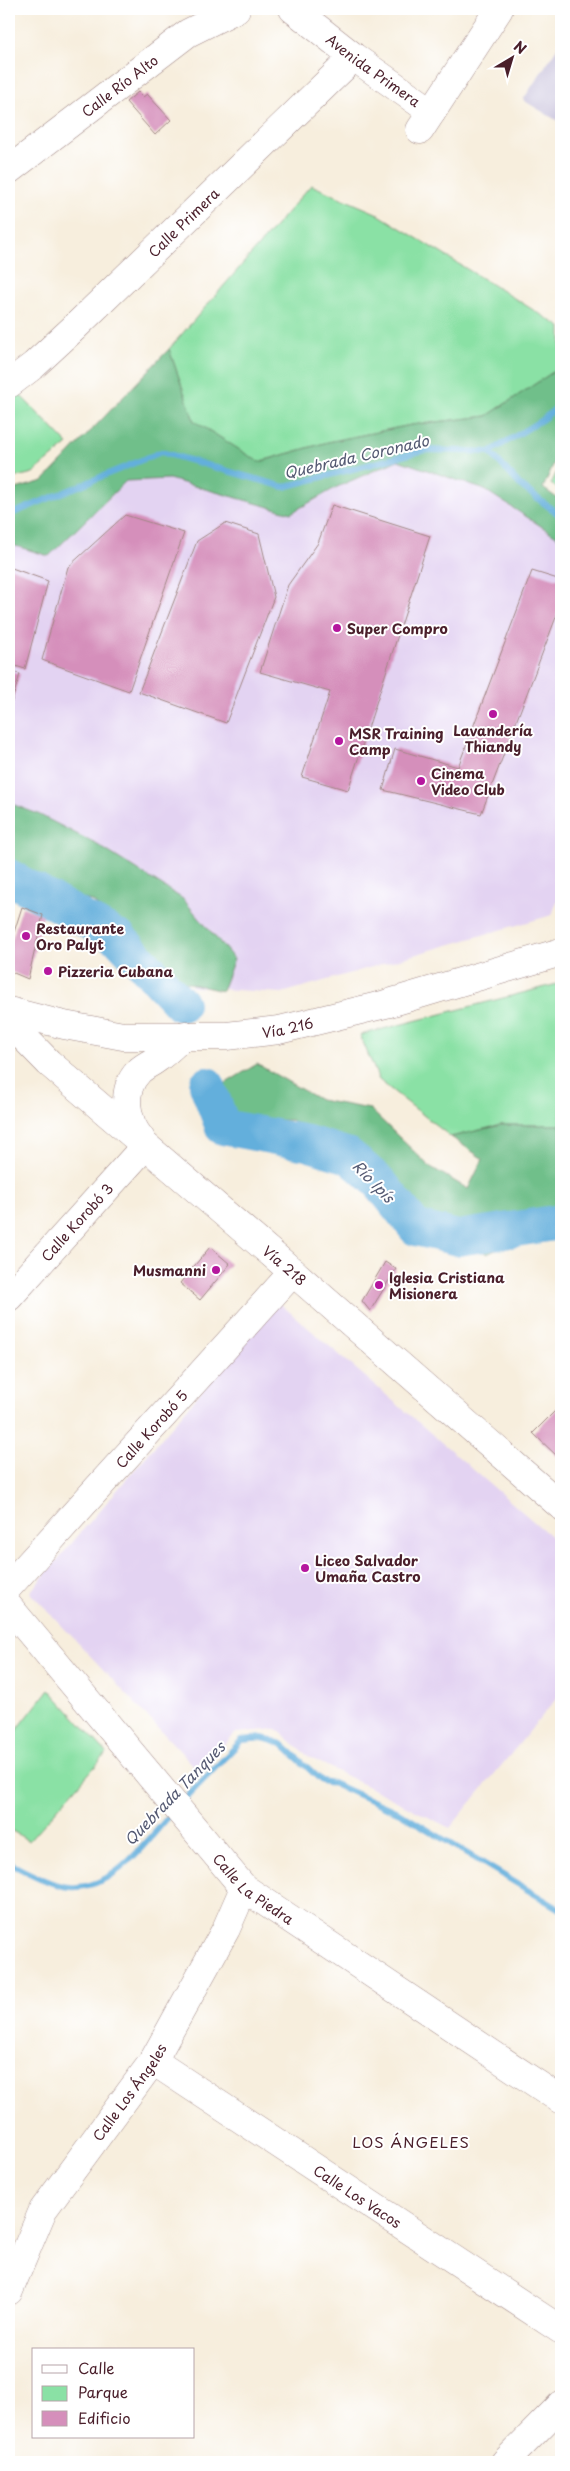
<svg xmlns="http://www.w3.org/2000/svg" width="570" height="2471" font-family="'Playpen Sans',sans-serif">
<rect width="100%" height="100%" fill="#fff"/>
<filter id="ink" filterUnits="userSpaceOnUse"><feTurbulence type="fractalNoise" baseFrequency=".02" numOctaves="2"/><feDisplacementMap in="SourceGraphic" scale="10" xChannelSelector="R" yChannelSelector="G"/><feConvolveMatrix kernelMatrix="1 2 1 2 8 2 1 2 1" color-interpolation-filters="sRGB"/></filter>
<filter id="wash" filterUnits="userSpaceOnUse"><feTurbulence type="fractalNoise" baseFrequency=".0096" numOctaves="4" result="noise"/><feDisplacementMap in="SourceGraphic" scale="20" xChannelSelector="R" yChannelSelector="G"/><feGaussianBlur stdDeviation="1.12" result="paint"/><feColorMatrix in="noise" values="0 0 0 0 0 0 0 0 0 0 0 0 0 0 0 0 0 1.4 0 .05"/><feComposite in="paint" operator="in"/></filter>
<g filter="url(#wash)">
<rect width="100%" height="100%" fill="#f7eedd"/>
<g fill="#e3d3f2">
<path d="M398 460 485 490 561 539V890L552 915 282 993 192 987 164 919 9 832V544L49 556 126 481 169 479 291 513 337 487Z"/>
<path d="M278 1302 561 1545V1693L450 1828 309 1757 277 1729 236 1733 198 1770 30 1592Z"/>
</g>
<path fill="#c6c0da" d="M561 42V123L523 100Z"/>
<g fill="#8ae1a5" stroke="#6a8068">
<path d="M311 185 376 213 561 327V354L556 370 487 416 411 425 328 442 258 462 194 421 169 349Z"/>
<path d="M18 393 68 444 33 473 9 479V398Z"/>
<path d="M561 463V491L551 484Z"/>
<path d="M561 983V1125H501L451 1137 379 1080 360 1035Z"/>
<path d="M49 1689 107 1753 29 1841 9 1829V1740Z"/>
</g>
<g fill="#6fbf8a" stroke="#5c6f5a">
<path d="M169 349 194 421 259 462 328 442 411 425 487 416 556 370 561 354V447L543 488 561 501V539L485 490 398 460 337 487 291 513 169 479 126 481 49 556 9 544V491L43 481Z"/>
<path d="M9 803 38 814 96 844 183 899 234 959 222 991 175 980 145 945 92 901 22 885 9 877Z"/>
<path d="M257 1064 320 1100 370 1109 429 1166 468 1189 483 1159 451 1137 501 1125H561V1210L523 1237 487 1254 379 1182 349 1156 291 1120 232 1121 221 1086Z"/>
</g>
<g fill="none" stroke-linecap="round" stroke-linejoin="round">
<g stroke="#63afdc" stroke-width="6">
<path d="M490 452 521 486 561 516"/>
<path d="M9 515 161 452 284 487 425 450 490 452 543 419 561 404"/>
<path d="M181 1803 242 1740 263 1738 282 1744 322 1781 332 1783 400 1813 561 1910"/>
<path d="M9 1863C25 1871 52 1886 70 1887 115 1890 145 1842 172 1813"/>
</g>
<g stroke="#63afdc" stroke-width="36">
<path d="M9 877 120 939 181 1004"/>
<path d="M207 1085 223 1127 307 1143 349 1156 379 1182 416 1228 458 1238 561 1222"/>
</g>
</g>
<g id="blocks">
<g fill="#d58fbb">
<path d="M138 92 143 97 147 94 171 120 155 135 126 102Z"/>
<path d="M332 505 430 536 348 790 302 777 330 692 260 672 288 585 318 543Z"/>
<path d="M125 515 184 533 129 691 42 660 68 567Z"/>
<path d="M225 523 259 534 274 597 226 723 139 692 197 541Z"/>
<path d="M9 567 48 581 25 669 9 664Z"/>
<path d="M532 571 561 580V604L481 814 383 790 395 749 458 767Z"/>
<path d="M9 671 20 674 9 711Z"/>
<path d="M22 907 43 915 28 979 9 971V948Z"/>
<path d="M210 1247 230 1264 200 1300 180 1283Z"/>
<path d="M385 1262 396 1269 370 1311 362 1301Z"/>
<path d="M561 1405V1460L533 1433Z"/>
</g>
</g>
</g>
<g filter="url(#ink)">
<use href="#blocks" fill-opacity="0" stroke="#a08684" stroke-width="1"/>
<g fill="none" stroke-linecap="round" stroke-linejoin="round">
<g stroke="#a08684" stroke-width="29">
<g id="minor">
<path id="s1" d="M293 9 354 57 432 112"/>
<path d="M420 130 499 9"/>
<path id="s2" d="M9 170 188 33 236 9"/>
<path id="s3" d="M9 384 34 365 74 328 354 57"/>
<path id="s4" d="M9 1297 145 1146"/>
<path id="s5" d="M9 1586 293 1272"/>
<path id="s6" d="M9 1607 244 1888 561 2100"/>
<path id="s7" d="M153 2061 561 2330"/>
<path id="s8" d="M9 2291 43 2210 153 2061 226 1929 244 1888"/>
<path d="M505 2462 561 2405"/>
</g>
</g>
<g stroke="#a08684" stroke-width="29">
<g id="major">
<path id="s9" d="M9 1011 64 1025 123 1036H227L279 1030 386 1004 561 952"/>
<path id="s10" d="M9 1022 49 1063 293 1272 561 1506"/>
<path d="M141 1139C126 1121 120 1090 139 1071 144 1066 152 1063 158 1058 168 1051 176 1042 185 1035"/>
</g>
</g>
<use href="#minor" stroke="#fff" stroke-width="28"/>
<use href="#major" stroke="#fff" stroke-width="28"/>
</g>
</g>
<g fill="#b5179e" stroke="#fff" stroke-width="2">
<circle cx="337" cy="628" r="5"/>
<circle cx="493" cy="714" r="5"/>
<circle cx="339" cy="741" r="5"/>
<circle cx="421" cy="781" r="5"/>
<circle cx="26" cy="936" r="5"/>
<circle cx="48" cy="971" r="5"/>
<circle cx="216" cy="1270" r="5"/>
<circle cx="379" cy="1285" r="5"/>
<circle cx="305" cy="1568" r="5"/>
</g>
<g text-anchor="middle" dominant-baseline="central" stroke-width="4" stroke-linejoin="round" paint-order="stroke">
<g font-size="14" fill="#4a1f2b" stroke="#fff">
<text stroke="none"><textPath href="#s1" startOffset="101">Avenida Primera</textPath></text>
<text stroke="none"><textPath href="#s2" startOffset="139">Calle Río Alto</textPath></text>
<text stroke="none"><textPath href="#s3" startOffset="238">Calle Primera</textPath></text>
<text stroke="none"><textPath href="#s9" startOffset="282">Vía 216</textPath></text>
<text stroke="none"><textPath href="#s4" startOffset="101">Calle Korobó 3</textPath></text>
<text stroke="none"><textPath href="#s10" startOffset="368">Vía 218</textPath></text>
<text stroke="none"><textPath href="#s5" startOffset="212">Calle Korobó 5</textPath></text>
<text stroke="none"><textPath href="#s6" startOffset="374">Calle La Piedra</textPath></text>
<text stroke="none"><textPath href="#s8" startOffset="234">Calle Los Ángeles</textPath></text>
<text stroke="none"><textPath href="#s7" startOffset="245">Calle Los Vacos</textPath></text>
</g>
<g font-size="14" font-weight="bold" fill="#4a1f2b" stroke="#fff" text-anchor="start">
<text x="347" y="628">Super Compro</text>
<text x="493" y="730" text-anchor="middle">Lavandería<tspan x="493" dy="16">Thiandy</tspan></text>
<text x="349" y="733">MSR Training<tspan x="349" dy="16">Camp</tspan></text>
<text x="431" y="773">Cinema<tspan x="431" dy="16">Video Club</tspan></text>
<text x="36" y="928">Restaurante<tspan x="36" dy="16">Oro Palyt</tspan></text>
<text x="58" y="971">Pizzeria Cubana</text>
<text x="206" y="1270" text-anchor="end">Musmanni</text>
<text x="389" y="1277">Iglesia Cristiana<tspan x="389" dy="16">Misionera</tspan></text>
<text x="315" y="1560">Liceo Salvador<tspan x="315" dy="16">Umaña Castro</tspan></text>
</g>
<g font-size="15" font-style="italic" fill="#545972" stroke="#fff">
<text transform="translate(356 456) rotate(-13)">Quebrada Coronado</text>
<text transform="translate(374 1181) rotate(46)">Río Ipís</text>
<text transform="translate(174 1793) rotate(-46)">Quebrada Tanques</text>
</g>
<g font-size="15" letter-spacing="1" fill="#4a1f2b" stroke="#fff">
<text x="411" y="2141">LOS ÁNGELES</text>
</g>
</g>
<rect width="570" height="2471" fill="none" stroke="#fff" stroke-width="30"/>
<rect x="32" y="2348" width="162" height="90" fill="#ffffff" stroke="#b7a5aa"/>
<rect x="42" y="2365" width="25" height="8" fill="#ffffff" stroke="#b7a5aa"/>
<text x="78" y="2374" font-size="15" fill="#4a1f2b">Calle</text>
<rect x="42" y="2386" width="25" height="15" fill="#8ae1a5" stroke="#b7a5aa"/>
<text x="78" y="2398" font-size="15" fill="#4a1f2b">Parque</text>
<rect x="42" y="2411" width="25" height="15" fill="#d58fbb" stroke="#b7a5aa"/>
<text x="78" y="2424" font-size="15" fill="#4a1f2b">Edificio</text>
<g transform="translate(512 58) rotate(38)" stroke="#ffffff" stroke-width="4" paint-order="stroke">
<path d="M0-4L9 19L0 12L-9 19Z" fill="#4a1f2b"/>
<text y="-8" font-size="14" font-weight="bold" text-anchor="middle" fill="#4a1f2b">N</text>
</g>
</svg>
